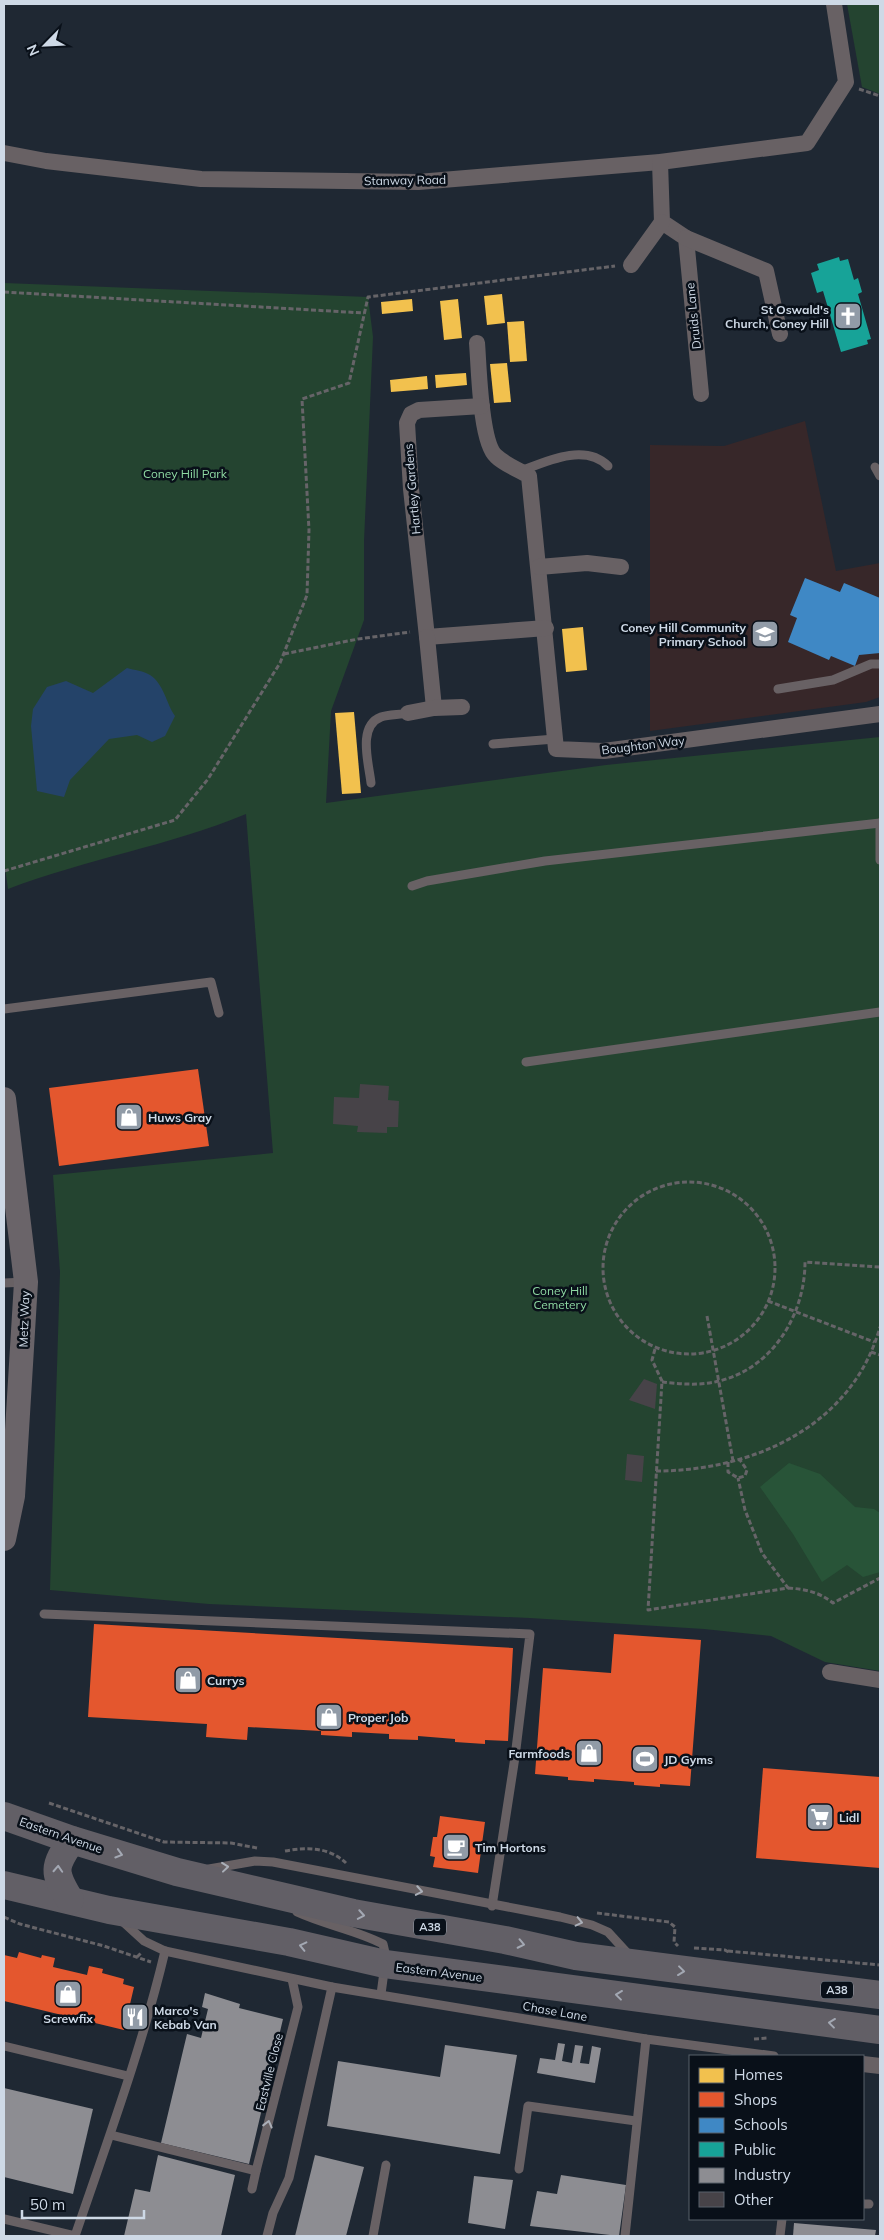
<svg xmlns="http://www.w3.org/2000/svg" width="884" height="2240" font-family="Mulish,sans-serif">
<rect width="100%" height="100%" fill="#1f2833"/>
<path fill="#372729" d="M805 421 836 571 880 563V697L866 702 650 731V445L724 446Z"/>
<g fill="#244430">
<path d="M847 4H879L880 94 862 87Z"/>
<path d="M4 283 368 297 373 337 364 541V620L331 711 326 803 606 765 880 737V1671L825 1662 771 1636 704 1629 530 1618 209 1604 50 1590 60 1272 53 1175 273 1153 246 814C169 846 86 859 8 889L4 860Z"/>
</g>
<path fill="#285438" d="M789 1463 820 1474 855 1507 874 1509 880 1513V1572L863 1577 847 1565 822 1582 793 1534 760 1487Z"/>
<path fill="#244369" d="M127 668C134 670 144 671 150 675 164 684 166 703 175 716L165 736 152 742 137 735 109 739 70 780 64 797 37 791 31 726 33 709 47 687 66 681 93 693Z"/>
<g fill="#f2c14e">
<path d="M502 294 505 323 487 325 484 296Z"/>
<path d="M412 299 413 311 382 314 381 302Z"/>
<path d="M458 299 462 338 444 340 440 301Z"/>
<path d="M524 321 527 361 510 362 507 322Z"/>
<path d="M507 363 511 402 494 403 490 364Z"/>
<path d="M466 373 467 385 436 388 435 375Z"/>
<path d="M427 376 428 389 391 392 390 380Z"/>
<path d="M583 627 587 670 566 672 562 629Z"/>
<path d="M354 712 361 793 342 794 335 713Z"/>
</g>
<g fill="#e4572e">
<path d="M198 1069 209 1146 59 1166 49 1088Z"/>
<path d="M94 1624 513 1648 508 1741 485 1740V1744L455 1742V1739L418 1736V1740L389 1739V1734L352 1732V1737L321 1735V1731L248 1727 247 1740 206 1737 207 1724 88 1717Z"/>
<path d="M614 1634 701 1640 690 1786 660 1784V1787L634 1785V1782L594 1779V1782L568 1780V1777L535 1774 543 1668 611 1673Z"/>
<path d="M763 1768 880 1777V1868L756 1858Z"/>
<path d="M440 1816 485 1822 478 1873 433 1867 435 1857 430 1856 433 1837H437Z"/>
<path d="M19 1952 41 1958 42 1955 55 1958 53 1967 87 1975 89 1966 103 1969 102 1973 124 1979 123 1984 134 1987 124 2030 4 2001V1955L17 1958Z"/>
</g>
<path fill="#3f88c5" d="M805 578 840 592 844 583 880 598V653L859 655 855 666 831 656 829 660 788 642 797 618 790 615Z"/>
<path fill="#17a398" d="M839 257 840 261 848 259 854 280 858 278 862 292 858 294 871 339 867 340 868 344 841 352 823 291 817 293 811 273 819 270 817 264Z"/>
<g fill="#8d8d92">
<path d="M205 1993 240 2004 239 2008 283 2019 249 2164 161 2143 187 2034 201 2038 208 2009 202 2007Z"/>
<path d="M558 2043 565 2044 562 2061 572 2063 575 2045 583 2046 580 2063 589 2064 592 2046 601 2048 595 2083 537 2073 540 2058 555 2060Z"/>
<path d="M445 2045 517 2055 500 2154 327 2126 338 2061 440 2077Z"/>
<path d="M4 2088 93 2109 73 2194 4 2177Z"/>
<path d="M158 2155 235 2175 221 2236H124L135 2189 150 2192Z"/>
<path d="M315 2155 364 2167 346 2236H295Z"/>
<path d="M561 2175 626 2185 619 2236 530 2226 537 2191 557 2194Z"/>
<path d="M474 2176 513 2180 505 2229 468 2223Z"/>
<path d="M794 2223 876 2230 875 2236H793Z"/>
</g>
<g fill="#474348">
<path d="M360 1084 389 1086 388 1100 399 1101 398 1127H387V1133L357 1132 358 1126 333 1124 334 1097 359 1098Z"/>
<path d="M644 1379 657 1384 655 1409 629 1400Z"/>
<path d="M627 1454 644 1456 642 1482 625 1480Z"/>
</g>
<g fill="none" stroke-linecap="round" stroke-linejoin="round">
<g stroke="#666468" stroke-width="3" stroke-dasharray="5 2.5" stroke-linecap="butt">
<path d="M859 89 880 96"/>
<path d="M4 292 364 313"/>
<path d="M284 654 358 639 410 632"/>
<path d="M4 871 175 820 208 779 280 663 307 595 309 530 302 399 349 383 368 297 615 266"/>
<circle cx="689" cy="1268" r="86"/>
<path d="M768 1301 874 1342"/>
<path d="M707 1316 733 1461"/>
<path d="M655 1349 652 1360 662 1381 648 1610 788 1588 762 1553 745 1510 738 1478"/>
<path d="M871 1352 880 1355"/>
<path d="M662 1382C680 1384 701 1386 719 1381 773 1368 805 1314 805 1262L880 1267"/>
<path d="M728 1462V1472L738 1478 745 1476 747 1470 740 1460"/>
<path d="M656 1471C752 1471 852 1427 880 1327"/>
<path d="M788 1588C805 1589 819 1592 833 1603L880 1578"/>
<path d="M49 1803 164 1842 231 1843 257 1848"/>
<path d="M285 1851C307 1847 329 1847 346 1863"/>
<path d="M597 1913 669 1922 675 1927 674 1942 678 1946"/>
<path d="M4 1917 20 1924 104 1946 151 1962"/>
<path d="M694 1948 725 1950 730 1953"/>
<path d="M728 1951 880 1965"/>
<path d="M137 1957 142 1952"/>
<path d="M754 2039 768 2038"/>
</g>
<g stroke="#686164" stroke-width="9">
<path d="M875 467 880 476"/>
<path d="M521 471C547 461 585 443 608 466"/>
<path d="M778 689 833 680 871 664H880"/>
<path d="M493 744 555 739"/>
<path d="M371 783C369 764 357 726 381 717 389 714 400 715 408 713"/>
<path d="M880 823V860"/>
<path d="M412 886 427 881 545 861 880 823"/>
<path d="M4 1009 211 982 219 1013"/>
<path d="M526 1062 880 1012"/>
<path d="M4 1283 26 1282"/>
<path d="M44 1614 530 1634 515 1757 492 1906"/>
<path d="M209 1869 255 1861 273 1862 560 1917 592 1925 608 1932 630 1956"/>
<path d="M297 1912C325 1925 356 1930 383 1944L386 1957 381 1994"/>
<path d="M121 1920 144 1941 165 1951 332 1987 646 2039 774 2056"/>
<path d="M4 2046 128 2076"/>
<path d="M111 2135 256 2171 252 2189"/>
<path d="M519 2169 528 2106 636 2121"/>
<path d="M256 2171 298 2007 292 1979"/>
<path d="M863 2204H869"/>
<path d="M4 2219 75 2236"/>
<path d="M75 2236C107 2142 142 2048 165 1951"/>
<path d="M267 2236 273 2213 289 2178 332 1987"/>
<path d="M373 2236 386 2165"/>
<path d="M625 2236 646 2039"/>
<path d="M780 2236 782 2219"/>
</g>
<g stroke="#686164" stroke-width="16">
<path d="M4 153 46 161 201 179 418 182 660 162 807 143 846 82 834 4"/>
<path d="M660 162 662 222 686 238 701 394"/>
<path d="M686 238 766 271 780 334"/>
<path d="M631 265 662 222"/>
<path d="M477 343C479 366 480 442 496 456 504 464 519 470 529 476L556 749 604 751 880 714"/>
<path d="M482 406 419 410 411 414 407 423 411 489 427 637 546 628"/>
<path d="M539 567 587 563 621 567"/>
<path d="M427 637 434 708"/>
<path d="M408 713 434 708 462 707"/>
<path d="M830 1672 880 1680"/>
<path d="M863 2064 880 2066"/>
</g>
<path stroke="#6a6469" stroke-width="24" d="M4 1099 26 1282 13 1496 4 1539"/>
<g stroke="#625f66" stroke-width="28">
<path d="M4 1816 72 1840 177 1872 353 1913 505 1940 576 1956 880 1995"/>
<path d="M4 1885 109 1910 289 1942 385 1964 880 2030"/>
<path d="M70 1900C53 1872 53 1867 72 1840"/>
</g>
</g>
<defs><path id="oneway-chevron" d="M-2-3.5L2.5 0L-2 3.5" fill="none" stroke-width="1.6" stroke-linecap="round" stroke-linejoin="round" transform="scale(1.25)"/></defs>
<g stroke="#a3a8b3">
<use href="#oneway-chevron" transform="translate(119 1854) rotate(17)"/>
<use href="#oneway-chevron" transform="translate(58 1869) rotate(-87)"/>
<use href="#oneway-chevron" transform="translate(361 1915) rotate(10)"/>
<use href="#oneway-chevron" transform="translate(521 1944) rotate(12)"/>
<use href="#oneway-chevron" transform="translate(303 1946) rotate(-167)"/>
<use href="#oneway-chevron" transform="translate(681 1971) rotate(7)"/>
<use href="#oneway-chevron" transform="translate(619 1995) rotate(-173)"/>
<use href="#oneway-chevron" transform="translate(832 2023) rotate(-173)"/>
</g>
<g stroke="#aaafb8">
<use href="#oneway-chevron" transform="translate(225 1867) rotate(-6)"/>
<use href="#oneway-chevron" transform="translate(419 1891) rotate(10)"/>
<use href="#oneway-chevron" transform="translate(579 1922) rotate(13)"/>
<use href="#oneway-chevron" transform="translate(268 2124) rotate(-76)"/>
</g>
<defs>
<g id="church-square" transform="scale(1.4375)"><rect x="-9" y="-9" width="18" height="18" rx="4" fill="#919ba7" stroke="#091019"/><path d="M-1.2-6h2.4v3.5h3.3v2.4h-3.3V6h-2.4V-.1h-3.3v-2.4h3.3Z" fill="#fff"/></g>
<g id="school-square" transform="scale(1.4375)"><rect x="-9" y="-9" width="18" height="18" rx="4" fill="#919ba7" stroke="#091019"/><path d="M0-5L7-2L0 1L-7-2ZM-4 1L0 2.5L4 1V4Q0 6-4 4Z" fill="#fff"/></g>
<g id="shop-square" transform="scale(1.4375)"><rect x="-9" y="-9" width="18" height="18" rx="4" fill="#919ba7" stroke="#091019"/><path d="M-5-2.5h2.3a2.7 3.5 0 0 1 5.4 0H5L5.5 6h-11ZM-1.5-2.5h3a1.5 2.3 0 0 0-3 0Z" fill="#fff"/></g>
<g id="stadium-square" transform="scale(1.4375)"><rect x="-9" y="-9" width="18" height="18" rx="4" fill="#919ba7" stroke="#091019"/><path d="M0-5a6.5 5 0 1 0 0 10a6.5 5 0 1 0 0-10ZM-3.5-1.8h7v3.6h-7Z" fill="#fff"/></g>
<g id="supermarket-square" transform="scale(1.4375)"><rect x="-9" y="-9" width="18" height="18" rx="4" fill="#919ba7" stroke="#091019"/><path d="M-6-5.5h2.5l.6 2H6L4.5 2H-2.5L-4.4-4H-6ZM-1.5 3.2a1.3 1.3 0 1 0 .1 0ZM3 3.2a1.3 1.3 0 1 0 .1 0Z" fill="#fff"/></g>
<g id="cafe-square" transform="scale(1.4375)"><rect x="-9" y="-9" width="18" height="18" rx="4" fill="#919ba7" stroke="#091019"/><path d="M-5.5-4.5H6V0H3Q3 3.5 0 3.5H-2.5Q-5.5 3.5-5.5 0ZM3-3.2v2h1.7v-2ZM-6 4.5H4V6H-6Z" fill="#fff"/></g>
<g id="restaurant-square" transform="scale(1.4375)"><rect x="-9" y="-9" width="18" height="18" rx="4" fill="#919ba7" stroke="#091019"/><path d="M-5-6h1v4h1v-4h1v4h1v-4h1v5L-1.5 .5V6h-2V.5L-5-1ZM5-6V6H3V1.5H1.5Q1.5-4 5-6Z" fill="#fff"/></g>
</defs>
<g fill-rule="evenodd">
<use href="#church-square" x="848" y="316"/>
<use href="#school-square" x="765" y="634"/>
<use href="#shop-square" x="129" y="1117"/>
<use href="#shop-square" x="188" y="1680"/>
<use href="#shop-square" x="329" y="1717"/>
<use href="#shop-square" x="589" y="1753"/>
<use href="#stadium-square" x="645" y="1759"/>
<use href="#supermarket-square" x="820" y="1817"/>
<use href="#cafe-square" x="456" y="1847"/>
<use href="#shop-square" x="68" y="1994"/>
<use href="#restaurant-square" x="135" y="2017"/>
</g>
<g text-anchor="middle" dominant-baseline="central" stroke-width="5" stroke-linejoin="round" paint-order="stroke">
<g fill="#091019" stroke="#939da8" stroke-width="1">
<rect x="414" y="1918.5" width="32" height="17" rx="4"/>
<rect x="821" y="1981.5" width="32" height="17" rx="4"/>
</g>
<g font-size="11" font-weight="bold" fill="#ced9e6">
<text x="430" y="1927">A38</text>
<text x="837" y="1990">A38</text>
</g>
<g font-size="12" fill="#ced9e6" stroke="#091019">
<text transform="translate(405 180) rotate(-1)">Stanway Road</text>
<text transform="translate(693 316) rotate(-96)">Druids Lane</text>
<text transform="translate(412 489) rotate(-95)">Hartley Gardens</text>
<text transform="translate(643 745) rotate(-7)">Boughton Way</text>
<text transform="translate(24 1319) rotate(-88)">Metz Way</text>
<text transform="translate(61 1835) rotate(19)">Eastern Avenue</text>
<text transform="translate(439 1972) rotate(7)">Eastern Avenue</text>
<text transform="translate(555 2011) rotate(10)">Chase Lane</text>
<text transform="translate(269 2072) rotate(-76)">Eastville Close</text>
</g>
<g font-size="12" font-weight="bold" fill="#ced9e6" stroke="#091019" text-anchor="start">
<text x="829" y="309" text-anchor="end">St Oswald's<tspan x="829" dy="14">Church, Coney Hill</tspan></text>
<text x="746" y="627" text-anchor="end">Coney Hill Community<tspan x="746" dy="14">Primary School</tspan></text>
<text x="148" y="1117">Huws Gray</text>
<text x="207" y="1680">Currys</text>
<text x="348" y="1717">Proper Job</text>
<text x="570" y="1753" text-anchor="end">Farmfoods</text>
<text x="664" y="1759">JD Gyms</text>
<text x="839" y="1817">Lidl</text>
<text x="475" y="1847">Tim Hortons</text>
<text x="154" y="2010">Marco's<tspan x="154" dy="14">Kebab Van</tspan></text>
<text x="68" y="2018" text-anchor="middle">Screwfix</text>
</g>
<g font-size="12" fill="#8fdaa3" stroke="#091019">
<text x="185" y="473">Coney Hill Park</text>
<text x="560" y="1290">Coney Hill<tspan x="560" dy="14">Cemetery</tspan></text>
</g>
</g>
<rect width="884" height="2240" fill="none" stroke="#ced9e6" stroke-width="10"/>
<rect x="689" y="2055" width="175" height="165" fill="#091019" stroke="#58606b"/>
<rect x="699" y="2068" width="25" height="15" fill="#f2c14e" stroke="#58606b"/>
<text x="734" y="2080" font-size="15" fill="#ced9e6">Homes</text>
<rect x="699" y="2092" width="25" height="15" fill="#e4572e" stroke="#58606b"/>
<text x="734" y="2105" font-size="15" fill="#ced9e6">Shops</text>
<rect x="699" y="2118" width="25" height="15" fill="#3f88c5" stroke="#58606b"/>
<text x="734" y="2130" font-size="15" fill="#ced9e6">Schools</text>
<rect x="699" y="2142" width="25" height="15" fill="#17a398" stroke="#58606b"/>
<text x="734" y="2155" font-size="15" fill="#ced9e6">Public</text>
<rect x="699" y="2168" width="25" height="15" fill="#8d8d92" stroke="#58606b"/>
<text x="734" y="2180" font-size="15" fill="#ced9e6">Industry</text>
<rect x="699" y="2192" width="25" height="15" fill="#474348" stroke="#58606b"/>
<text x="734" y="2205" font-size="15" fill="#ced9e6">Other</text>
<g transform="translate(45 45) rotate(246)" stroke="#091019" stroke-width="4" paint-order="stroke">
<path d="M0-4L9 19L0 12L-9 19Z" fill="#ced9e6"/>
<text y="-8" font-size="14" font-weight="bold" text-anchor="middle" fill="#ced9e6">N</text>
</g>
<path d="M22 2210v8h122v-8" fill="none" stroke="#ced9e6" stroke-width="2.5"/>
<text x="30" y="2210" font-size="15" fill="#ced9e6" stroke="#091019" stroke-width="4" paint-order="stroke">50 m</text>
</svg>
